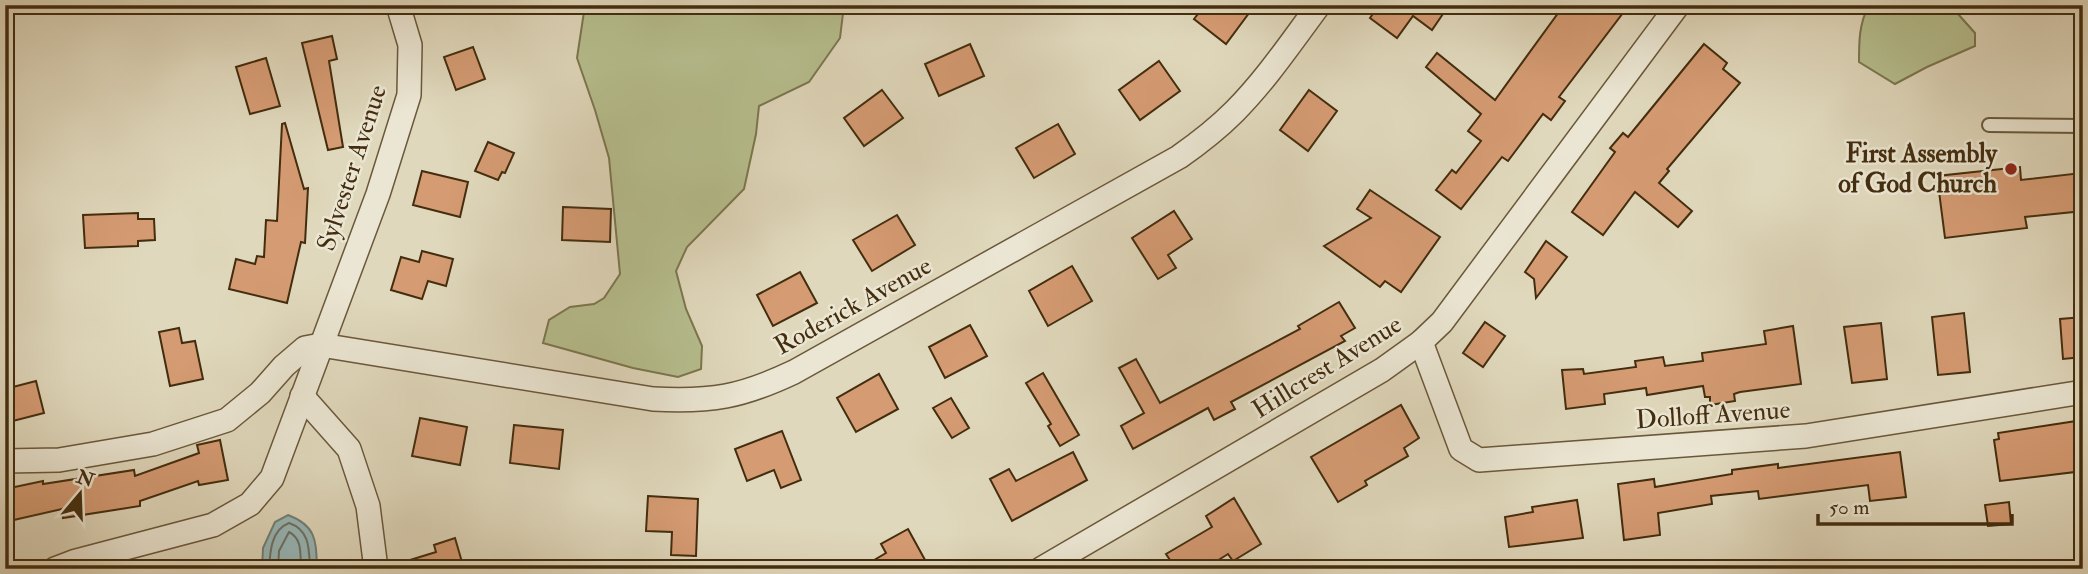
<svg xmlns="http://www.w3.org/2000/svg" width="2088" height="574" font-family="'IM FELL Double Pica',serif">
<rect width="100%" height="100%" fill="#e0d8bc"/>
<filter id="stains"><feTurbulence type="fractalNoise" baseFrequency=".00286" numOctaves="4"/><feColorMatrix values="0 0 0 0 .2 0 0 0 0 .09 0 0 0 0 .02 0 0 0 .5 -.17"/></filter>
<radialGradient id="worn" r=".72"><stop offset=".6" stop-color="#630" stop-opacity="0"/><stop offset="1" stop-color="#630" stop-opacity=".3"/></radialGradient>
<g fill="#b6be8e" stroke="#7c764e" stroke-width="2">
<path d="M585 5H844L840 38 809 82 759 106 756 134 744 189 687 247 676 271 686 309 702 346 701 369 678 377 633 368 543 343 549 320 570 307 594 304 604 298 620 274 609 158 595 110 577 58Z"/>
<path d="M1869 5H1950L1975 33V46L1927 67 1895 84 1859 62C1859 41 1859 24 1869 5Z"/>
</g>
<path fill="#97b8b9" stroke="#758075" stroke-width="2" d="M288 515C317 526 316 541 317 569H262L263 548 275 522Z"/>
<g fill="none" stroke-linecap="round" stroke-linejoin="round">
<g stroke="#6d7264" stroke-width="2">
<path d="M269 569C270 552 271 530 289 523 310 530 309 549 310 569"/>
<path d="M278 569 279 551 289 532C303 539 300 555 301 569"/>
</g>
</g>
<g fill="#d59b73" stroke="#432d0e" stroke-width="2">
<path d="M1205 5H1255L1226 44 1194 19Z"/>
<path d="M1379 5H1449L1432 30 1413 16 1397 38 1370 18Z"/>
<path d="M1564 5H1629L1559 97 1565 101 1551 120 1543 114 1508 161 1502 157 1461 209 1436 190 1452 170 1456 173 1481 141 1468 131 1481 114 1426 67 1437 53 1495 100Z"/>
<path d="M332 36 337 59 329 61 343 147 328 150 302 43Z"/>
<path d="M970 44 984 76 939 96 925 64Z"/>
<path d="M1704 44 1727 63 1723 69 1740 83 1667 169 1669 171 1659 183 1692 211 1678 227 1635 192 1603 235 1572 212 1615 152 1610 148 1623 133 1628 137Z"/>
<path d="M473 47 485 79 456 90 444 57Z"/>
<path d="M266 58 280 106 250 114 236 67Z"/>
<path d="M1159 61 1180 91 1140 120 1119 90Z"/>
<path d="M882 90 903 118 864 146 844 118Z"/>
<path d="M1309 90 1337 111 1308 151 1280 130Z"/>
<path d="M285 123 304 189 308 188 305 243 301 242 287 303 229 289 236 259 255 264 257 256 264 257 266 220 277 221 282 124Z"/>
<path d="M1058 124 1075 154 1034 178 1016 148Z"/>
<path d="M488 142 514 153 505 173 502 172 498 180 475 171Z"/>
<path d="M2020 167 2021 180 2081 173 2083 211 2025 217 2027 228 1945 238 1937 176Z"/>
<path d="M422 171 468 182 460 217 413 205Z"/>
<path d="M1370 190 1440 237 1401 292 1385 281 1380 287 1324 246 1371 218 1357 209Z"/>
<path d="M563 207 611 209 610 242 562 240Z"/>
<path d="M1174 211 1192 239 1168 255 1176 268 1158 279 1132 238Z"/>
<path d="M138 213V219H154L155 240 138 241V246L85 248 83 215Z"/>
<path d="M897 215 915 245 872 271 853 240Z"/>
<path d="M1546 241 1567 257 1536 298 1534 279 1525 272Z"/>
<path d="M422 251 453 259 446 286 428 281 422 299 391 290 401 257 419 262Z"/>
<path d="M1072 266 1092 301 1048 326 1029 291Z"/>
<path d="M800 272 817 303 773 326 757 295Z"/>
<path d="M1339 302 1355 328 1341 336 1345 341 1231 402 1235 409 1214 420 1208 408 1133 449 1121 426 1144 413 1119 368 1136 359 1160 403 1300 329 1298 326Z"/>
<path d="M1964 313 1970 372 1938 375 1932 317Z"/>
<path d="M2083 317V357L2063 359 2060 319Z"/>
<path d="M1485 322 1505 336 1483 367 1463 353Z"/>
<path d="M1881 323 1887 379 1852 383 1844 327Z"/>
<path d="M970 325 987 356 945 378 929 347Z"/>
<path d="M1793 326 1801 384 1740 392 1734 394 1735 401 1710 405V397H1705L1703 386 1647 395 1646 388 1604 394 1605 404 1566 409 1562 370 1583 369 1584 374 1636 367 1635 361 1663 357 1665 366 1703 361 1702 353 1766 344 1764 331Z"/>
<path d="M179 328 182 343 195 341 203 379 170 386 159 332Z"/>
<path d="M1043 373 1079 435 1060 446 1048 426 1051 424 1026 383Z"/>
<path d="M879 374 898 409 856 432 837 398Z"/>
<path d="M36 381 44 413 5 423V389Z"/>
<path d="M951 398 969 428 952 438 933 408Z"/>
<path d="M1401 405 1419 438 1404 448 1408 456 1365 481 1367 485 1338 502 1311 457Z"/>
<path d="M420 418 467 427 460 465 412 456Z"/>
<path d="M2083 420V471L2000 481 1994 440 1999 439 1998 433Z"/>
<path d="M514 425 563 430 559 469 510 463Z"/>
<path d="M782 431 801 480 781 488 774 470 747 481 735 449Z"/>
<path d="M220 440 228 480 199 485 198 481 140 501V506L63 518 62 509 5 522V489L43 481V484L134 470 135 476 199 453 197 445Z"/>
<path d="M1073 452 1087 480 1012 521 990 479 1009 469 1016 481Z"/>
<path d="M1900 452 1906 497 1870 501 1868 485 1759 499 1758 491 1711 496 1712 504 1658 513 1660 535 1624 540 1618 484 1654 479 1655 487 1732 474V470L1778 464V468Z"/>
<path d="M648 496 698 499 696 556 671 555 672 532 646 531Z"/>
<path d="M1234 498 1261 544 1233 561 1228 554 1204 569H1176L1166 554 1212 527 1206 516Z"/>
<path d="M1577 500 1583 538 1509 547 1505 517 1533 512 1532 507Z"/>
<path d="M2009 502 2011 524 1988 526 1985 505Z"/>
<path d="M908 529 930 569H859L886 553 881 544Z"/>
<path d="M455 538 464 569H398L397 564 436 552 434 545Z"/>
</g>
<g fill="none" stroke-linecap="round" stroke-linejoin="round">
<g stroke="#6a583a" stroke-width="16">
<path id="lane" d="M1989 125 2083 126"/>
</g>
<g stroke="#6a583a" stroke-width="26">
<g id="street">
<path d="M1421 342 1461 449 1479 460 1806 436 2083 392"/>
<path d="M302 396 349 449 368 506 376 569"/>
<path d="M5 461 59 460 153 444 227 420 260 393 284 366 305 348 321 345 653 399C712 402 741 397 794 372L1179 157C1199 143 1217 129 1234 112 1266 80 1292 41 1319 5"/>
<path d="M55 569 76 561 213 525 250 504 272 478 378 194 409 95 410 45 398 5"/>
<path d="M1041 569 1382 370 1421 342 1442 322 1678 5"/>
</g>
</g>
<use href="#lane" stroke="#ebe6d3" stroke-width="12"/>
<use href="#street" stroke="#ebe6d3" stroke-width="23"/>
</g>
<circle fill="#8f2418" stroke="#ebe6d3" stroke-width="2.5" cx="2011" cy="169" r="7"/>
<g text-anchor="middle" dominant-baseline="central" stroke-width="5" stroke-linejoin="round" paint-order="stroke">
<g font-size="26" font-weight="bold" fill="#432d0e" stroke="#ebe6d3" text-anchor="end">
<text x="1997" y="154">First Assembly<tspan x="1997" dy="30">of God Church</tspan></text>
</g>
<g font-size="26" fill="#432d0e" stroke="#ebe6d3">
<text transform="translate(352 168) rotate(-72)">Sylvester Avenue</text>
<text transform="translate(853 306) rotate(-29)">Roderick Avenue</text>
<text transform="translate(1327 367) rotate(-32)">Hillcrest Avenue</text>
<text transform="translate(1713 415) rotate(-4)">Dolloff Avenue</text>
</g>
</g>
<rect width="2088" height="574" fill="none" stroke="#e0d8bc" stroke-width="28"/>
<rect x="7" y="7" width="2074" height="560" fill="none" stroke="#432d0e" stroke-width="3.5"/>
<rect x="14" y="14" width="2060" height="546" fill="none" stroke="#432d0e" stroke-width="2"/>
<g transform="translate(80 494) rotate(19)" stroke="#ebe6d3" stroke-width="5" paint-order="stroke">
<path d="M0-5L12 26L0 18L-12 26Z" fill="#432d0e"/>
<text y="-10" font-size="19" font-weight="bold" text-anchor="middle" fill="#432d0e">N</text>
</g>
<path d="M1818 514v10h194v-10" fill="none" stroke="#432d0e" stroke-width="3.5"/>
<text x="1829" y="514" font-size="21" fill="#432d0e" stroke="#ebe6d3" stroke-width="5" paint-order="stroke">50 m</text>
<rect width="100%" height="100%" filter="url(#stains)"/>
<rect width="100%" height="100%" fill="url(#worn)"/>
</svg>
